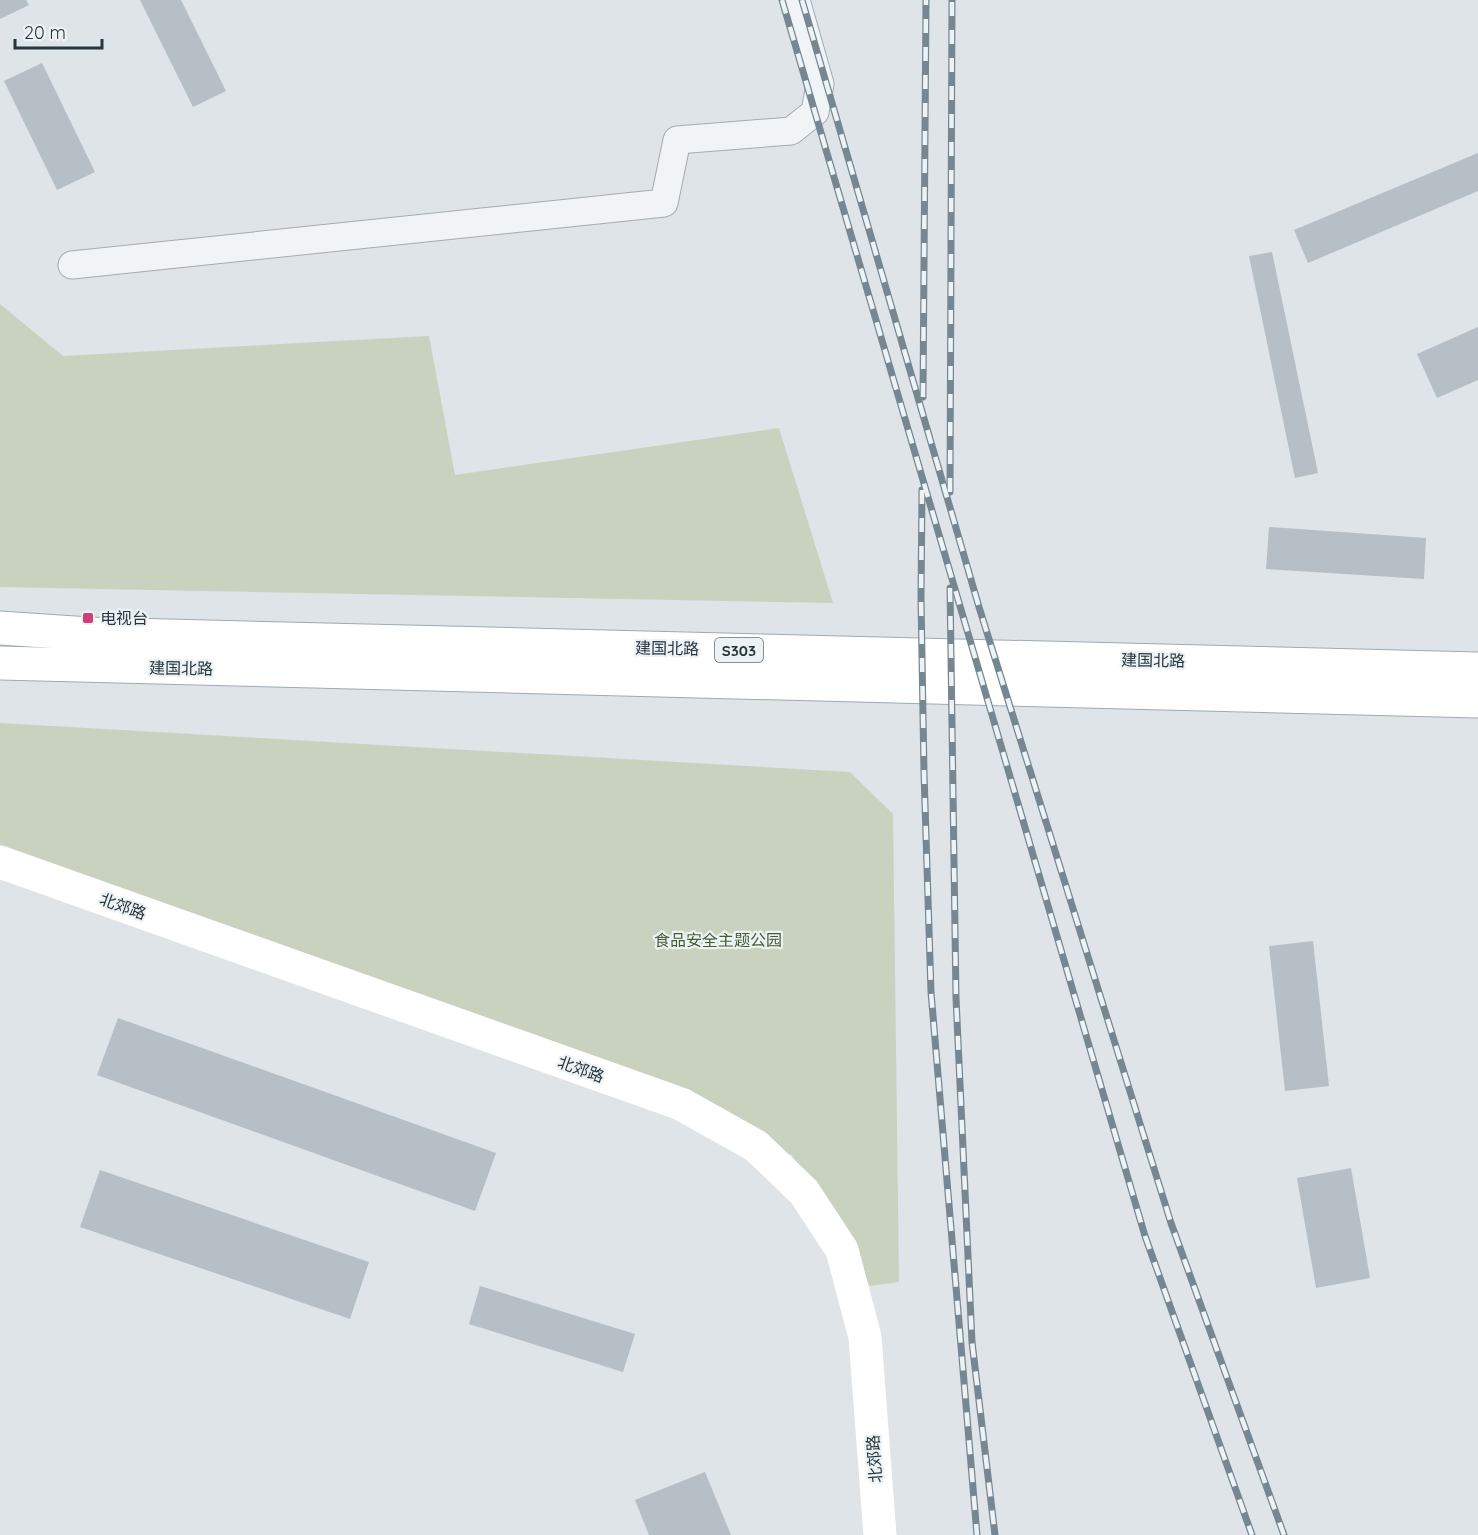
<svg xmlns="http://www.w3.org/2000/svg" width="1478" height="1535" font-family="Quicksand,'Noto Sans SC',sans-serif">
<rect width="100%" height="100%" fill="#dee4e8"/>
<g fill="#c8d2be">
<path d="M0 304 63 356 429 336 455 475 779 428 833 603 0 587Z"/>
<path d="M0 723 850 772 893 814 899 1282 870 1286 792 1155 0 854Z"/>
</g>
<g fill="#b5bfc5">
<path d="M0 0H26L29 5 0 19Z"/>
<path d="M140 0H181L226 91 193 107Z"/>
<path d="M42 63 95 172 57 190 4 81Z"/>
<path d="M1478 153V191L1308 263 1294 230Z"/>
<path d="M1272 252 1318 473 1295 478 1249 256Z"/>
<path d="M1478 327V380L1437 398 1417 354Z"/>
<path d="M1269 527 1426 538 1424 579 1266 569Z"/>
<path d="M1313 941 1329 1086 1285 1091 1269 946Z"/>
<path d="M118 1018 496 1153 475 1211 97 1075Z"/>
<path d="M1351 1168 1370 1278 1316 1288 1297 1178Z"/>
<path d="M100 1170 369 1262 350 1319 80 1227Z"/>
<path d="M480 1286 635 1334 623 1372 469 1324Z"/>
<path d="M705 1472 731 1535H649L635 1500Z"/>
</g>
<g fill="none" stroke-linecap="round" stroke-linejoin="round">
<g stroke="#a3acb2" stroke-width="29">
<path id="street" d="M72 265 664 203 677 140 791 131 815 112 820 84 796 0"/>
</g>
<g stroke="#9dabb4" stroke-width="35">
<g id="primary">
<path d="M0 628 89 634 1478 669"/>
<path d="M0 663 1478 701"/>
</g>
</g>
<use href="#street" stroke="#f0f4f6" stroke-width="27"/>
<path stroke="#fff" stroke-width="33" d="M0 862 681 1104 756 1146 804 1192 842 1250 865 1337 880 1535"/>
<use href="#primary" stroke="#fff" stroke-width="33"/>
<g stroke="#778792" stroke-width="7">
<g id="rail">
<path d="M782 0 1145 1236 1252 1535"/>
<path d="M802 0 979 607 1171 1223 1284 1535"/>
<path d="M923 397 926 0"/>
<path d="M922 490 921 599 924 773 931 992 977 1535"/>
<path d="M950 492 952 0"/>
<path d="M950 588 956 998 972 1342 995 1535"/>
</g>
</g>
<use href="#rail" stroke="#edf3f5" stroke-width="4.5" stroke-dasharray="14" stroke-linecap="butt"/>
</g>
<rect fill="#d13e79" stroke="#edf3f5" stroke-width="2" x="82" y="612" width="12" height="12" rx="3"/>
<g text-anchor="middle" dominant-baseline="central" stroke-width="4.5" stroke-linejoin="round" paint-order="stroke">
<rect fill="#edf3f5" stroke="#626e76" stroke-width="1.5" x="715" y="638" width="48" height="24" rx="4.5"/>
<g font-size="15" font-weight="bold" fill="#27353f">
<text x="739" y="650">S303</text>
</g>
<g font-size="16" fill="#27353f" stroke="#edf3f5" text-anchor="start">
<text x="100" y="618">电视台</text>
</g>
<g font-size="16" fill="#27353f" stroke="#edf3f5">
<text transform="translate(667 648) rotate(1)">建国北路</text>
<text transform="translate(1153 660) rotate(1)">建国北路</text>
<text transform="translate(181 668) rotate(1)">建国北路</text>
<text transform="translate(123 906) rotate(20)">北郊路</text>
<text transform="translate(581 1069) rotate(20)">北郊路</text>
<text transform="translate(874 1459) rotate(-94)">北郊路</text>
</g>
<g font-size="16" fill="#455b33" stroke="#edf3f5">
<text x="718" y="940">食品安全主题公园</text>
</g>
</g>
<path d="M15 39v9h87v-9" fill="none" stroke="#27353f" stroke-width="3"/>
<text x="24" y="39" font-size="18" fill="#27353f" stroke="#edf3f5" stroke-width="4.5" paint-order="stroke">20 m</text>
</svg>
